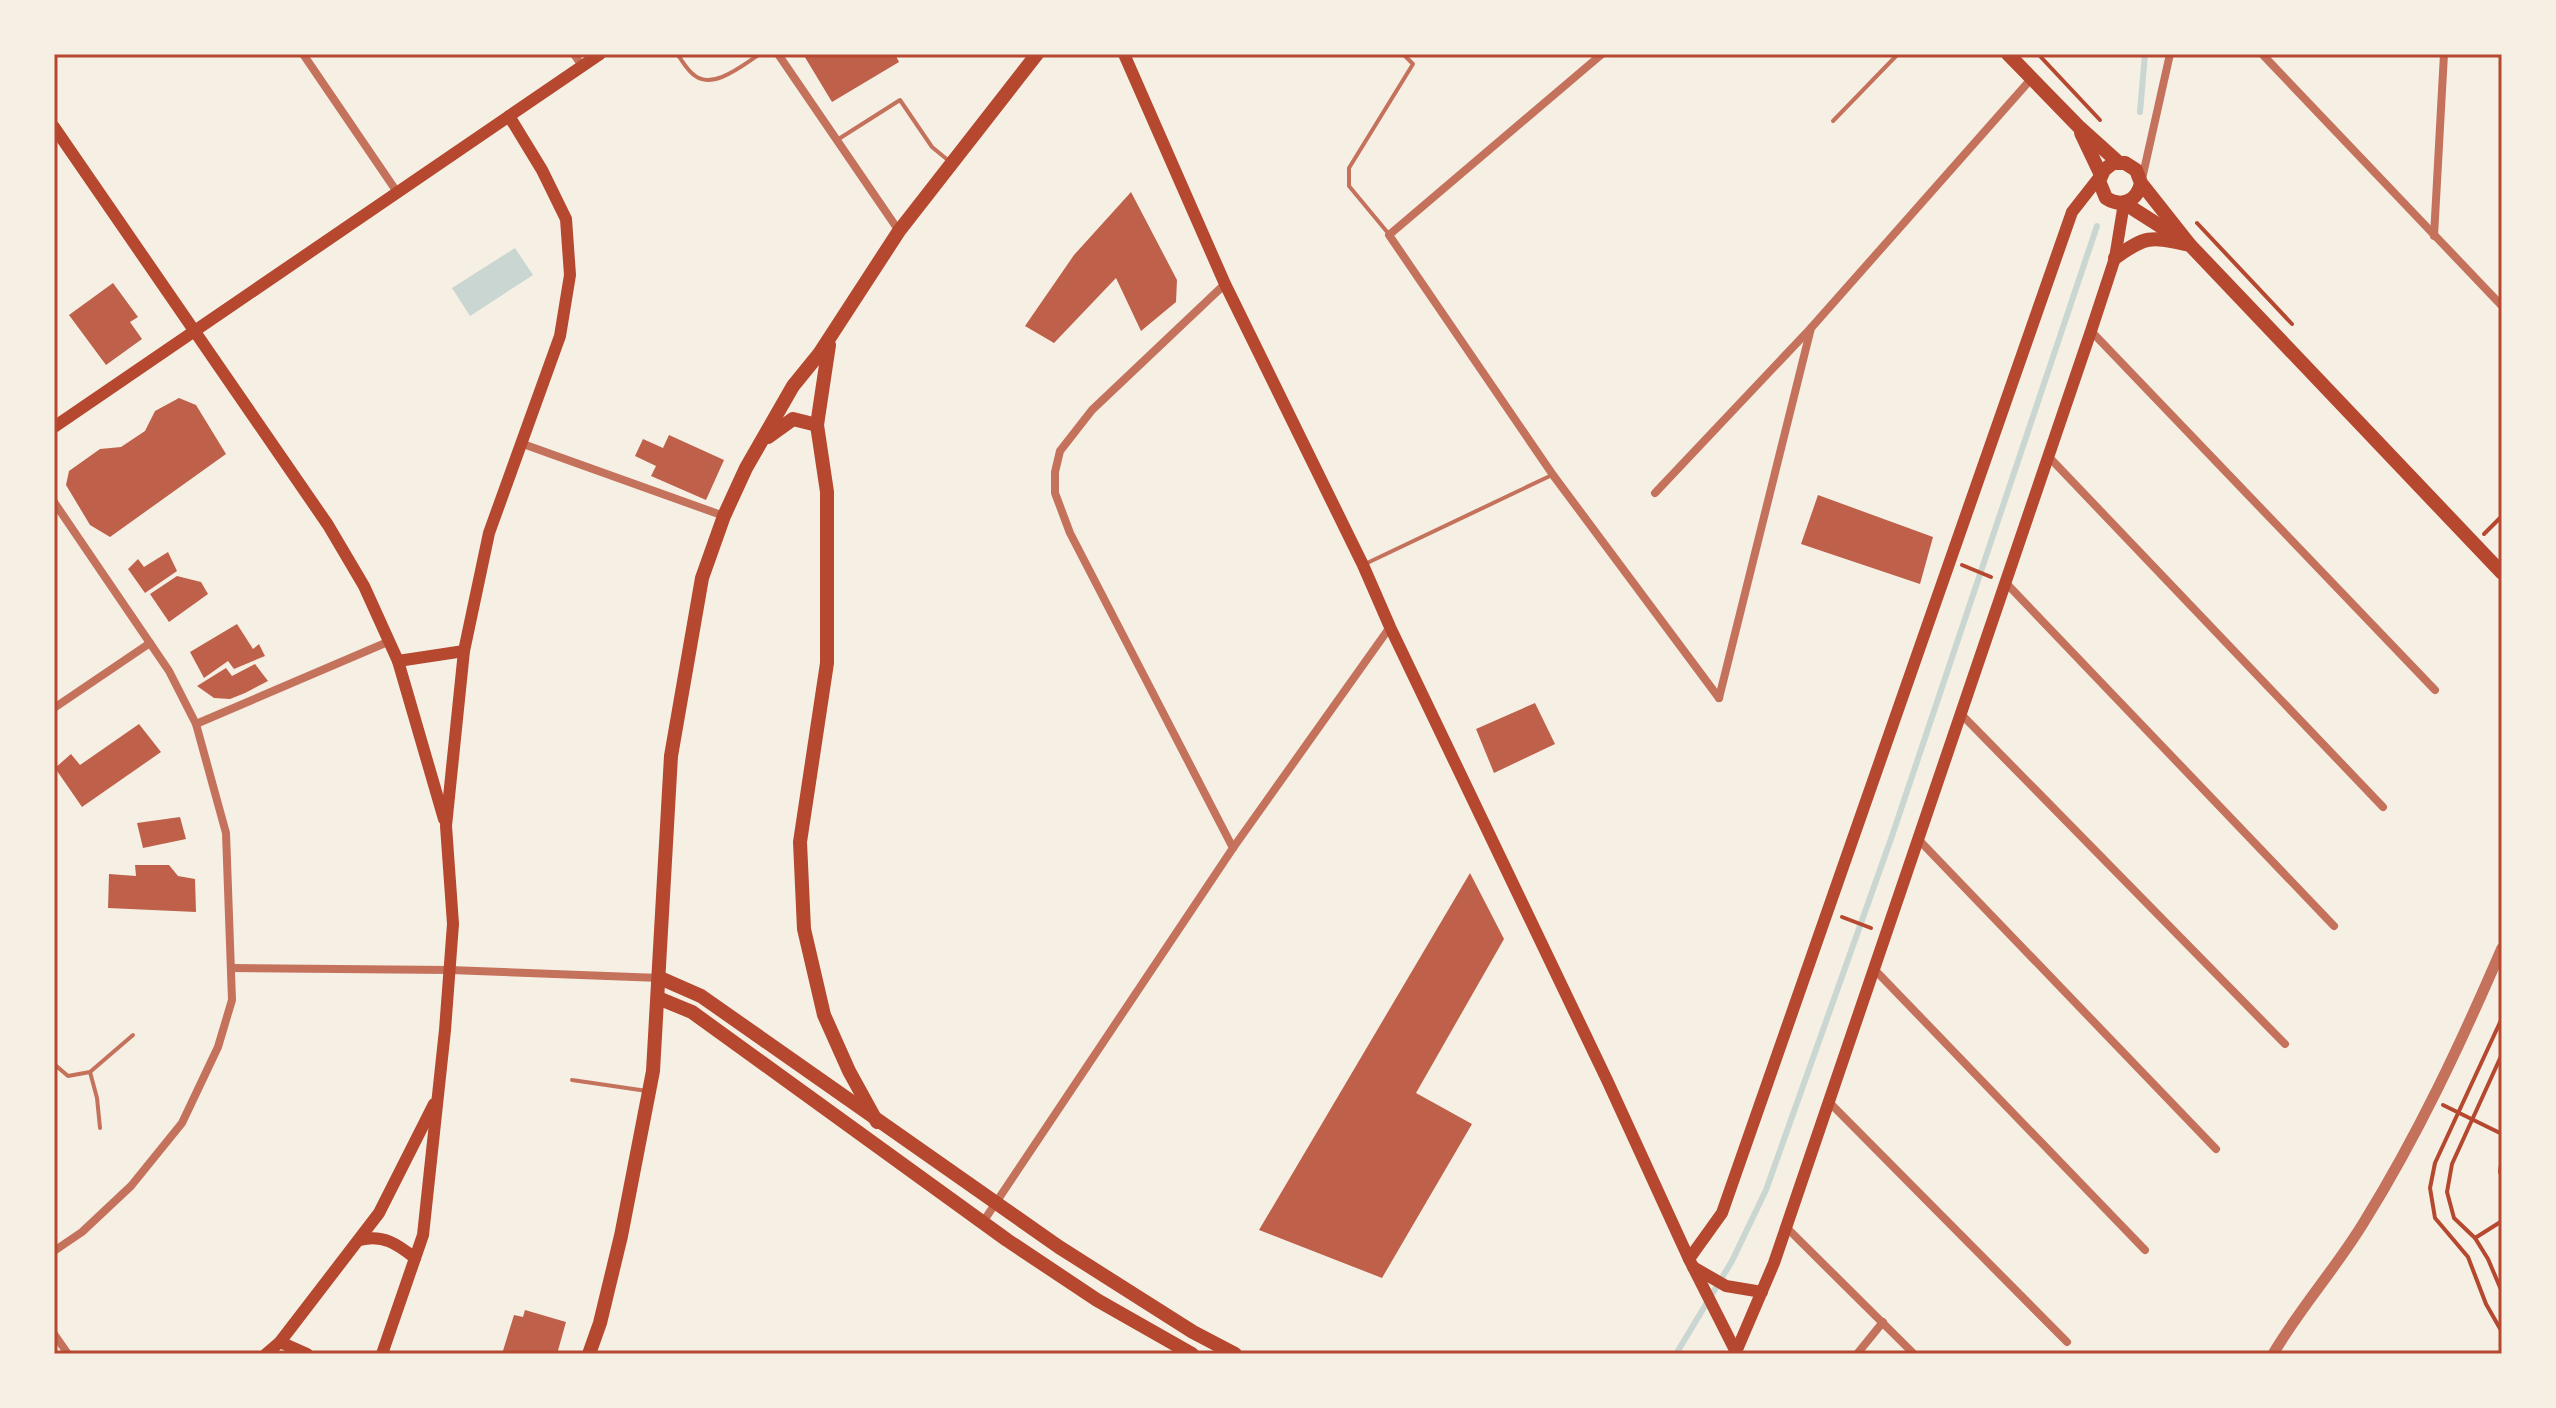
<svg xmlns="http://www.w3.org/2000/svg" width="2556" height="1408" font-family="Signika,sans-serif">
<rect width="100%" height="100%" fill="#f6efe4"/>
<path fill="#c9d6d2" d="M515 248 533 275 470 316 452 288Z"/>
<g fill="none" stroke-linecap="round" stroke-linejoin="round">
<g stroke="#c9d6d2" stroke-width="6">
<path d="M2140 112 2145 54"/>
<path d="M1676 1354 1732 1261 1766 1190 1892 836 2097 226"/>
</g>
</g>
<g fill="#bf614a">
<path d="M803 54H895L899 62 832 102Z"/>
<path d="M1131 192 1177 280 1176 302 1141 331 1116 278 1054 343 1025 326 1074 255Z"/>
<path d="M113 283 138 317 130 322 142 339 106 365 69 315Z"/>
<path d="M179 398 196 405 226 454 110 537 90 525 66 485 69 471 100 449 121 447 145 431 155 411Z"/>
<path d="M669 435 724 460 706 500 651 476 656 466 635 456 643 439 663 448Z"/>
<path d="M1818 495 1933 537 1920 584 1801 544Z"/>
<path d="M168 552 177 571 145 593 128 569 138 559 144 567Z"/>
<path d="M177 576 201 582 208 594 169 622 150 594Z"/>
<path d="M237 624 253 649 259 644 265 656 234 669 228 661 204 678 190 652Z"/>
<path d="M255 664 268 681 245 693 230 699 214 698 197 686 226 668 232 676Z"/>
<path d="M1535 703 1555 744 1494 773 1476 729Z"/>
<path d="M139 724 161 752 82 807 55 768 71 754 80 765Z"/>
<path d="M180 817 186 839 143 848 137 823Z"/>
<path d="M135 865H169L178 876 195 879 196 912 108 908 109 874 136 876Z"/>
<path d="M1470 873 1504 939 1416 1093 1472 1124 1382 1278 1259 1230Z"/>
<path d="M525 1310 566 1322 557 1354H502L514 1315 523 1317Z"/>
</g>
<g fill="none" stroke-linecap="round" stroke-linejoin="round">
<g stroke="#b5482f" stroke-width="4">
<path d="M2038 54 2100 120"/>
<path d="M2197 223 2292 324"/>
<path d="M2484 534 2502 516"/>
<path d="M1962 565 1991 577"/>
<path d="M1842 917 1871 928"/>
<path d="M2502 1018 2435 1163 2430 1188 2435 1218 2468 1257 2486 1304 2502 1332"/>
<path d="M2502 1054 2452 1164 2447 1192 2454 1218 2475 1238 2488 1259 2502 1292"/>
<path d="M2443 1105 2502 1134"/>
<path d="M2502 1158 2500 1171 2502 1179"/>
<path d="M2475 1238 2502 1221"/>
</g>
<g stroke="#c5725c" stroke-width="4">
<path d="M677 54C682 60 687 70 694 75 713 91 744 64 760 54"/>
<path d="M1833 121 1898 54"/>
<path d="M837 140 900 100 932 147 949 161"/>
<path d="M1388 233 1349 186V168L1413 64 1403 54"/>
<path d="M1365 564 1552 475"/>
<path d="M54 1064 68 1076 90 1072 133 1035"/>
<path d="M90 1072 97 1098 100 1128"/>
<path d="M572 1080 647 1091"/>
</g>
<g stroke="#c5725c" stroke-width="8">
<path d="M303 54 397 192"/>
<path d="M574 54 582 66"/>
<path d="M778 54 899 231"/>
<path d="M1602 54 1389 235 1553 475 1719 698"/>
<path d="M2262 54 2502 306"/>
<path d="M2142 179 2170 54"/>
<path d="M2434 236 2444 54"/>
<path d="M1225 284 1092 410 1060 451 1055 472V493L1070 533 1233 848"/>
<path d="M2091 331 2435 690"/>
<path d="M523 444 724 516"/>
<path d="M2049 457 2383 807"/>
<path d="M1655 493 1811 328 2032 78"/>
<path d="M54 502 169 671 196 724 226 833 232 1000 218 1047 182 1123 131 1186 82 1232 54 1251"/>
<path d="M2006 583 2334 926"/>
<path d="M1719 698 1811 328"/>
<path d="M54 708 150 643"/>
<path d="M1961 714 2285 1044"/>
<path d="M196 724 390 641"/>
<path d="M1918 839 2216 1149"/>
<path d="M231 968 450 970 660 978"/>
<path d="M1874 969 2145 1250"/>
<path d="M1829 1102 2067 1342"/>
<path d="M983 1222 1233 848 1390 627"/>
<path d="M1786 1227 1914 1354"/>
<path d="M54 1334 68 1354"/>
<path d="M1857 1354 1883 1322"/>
</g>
<path stroke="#c5725c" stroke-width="11" d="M2273 1354C2300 1308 2336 1268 2364 1222 2418 1135 2461 1043 2502 948"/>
<g stroke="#b5482f" stroke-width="12">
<path d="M1124 54 1225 284 1363 565 1390 627 1607 1080 1689 1259 1737 1354"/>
<path d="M54 127 328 525 364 586 398 661 444 819"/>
<path d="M54 427 600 54"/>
<path d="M398 661 464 651"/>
<path d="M360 1240C383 1234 397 1244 415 1258"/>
<path d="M1689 1259 1722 1213 2072 212 2101 175"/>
<path d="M1693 1267 1726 1286 1762 1292"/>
<path d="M280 1342 307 1354"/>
<path d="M1736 1352 1774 1263 2091 331 2115 258 2124 203"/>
<path d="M266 1354 280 1342 379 1213 434 1104"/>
<path d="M382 1354 423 1235 445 1030 453 924 446 826 464 651 489 533 560 336 570 275 566 219 542 170 509 116"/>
</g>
<g stroke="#b5482f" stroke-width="14">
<path d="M2008 54 2078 126 2118 162"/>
<path d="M2081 133 2101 175"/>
<path d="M2141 183C2137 201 2122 208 2106 198L2099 181 2104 170 2113 163H2125L2136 170 2141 183 2190 245 2502 573"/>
<path d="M2124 203 2179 238"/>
<path d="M2115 258C2147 234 2152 237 2190 245"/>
<path d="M829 345 817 425 827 492V663L800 842 804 929 824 1015 849 1071 877 1122"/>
<path d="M768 437 793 419 817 425"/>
<path d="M660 978 701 996 1059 1247 1193 1332 1235 1354"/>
<path d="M658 998 692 1012 1007 1240 1097 1300 1192 1354"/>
<path d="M589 1354 600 1323 621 1236 653 1071 671 756 702 578 724 516 746 468 793 386 819 354 899 231 1037 54"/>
</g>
</g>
<rect width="2556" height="1408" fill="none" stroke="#f6efe4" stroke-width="112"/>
<rect x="56" y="56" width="2444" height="1296" fill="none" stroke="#b5482f" stroke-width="3"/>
</svg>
